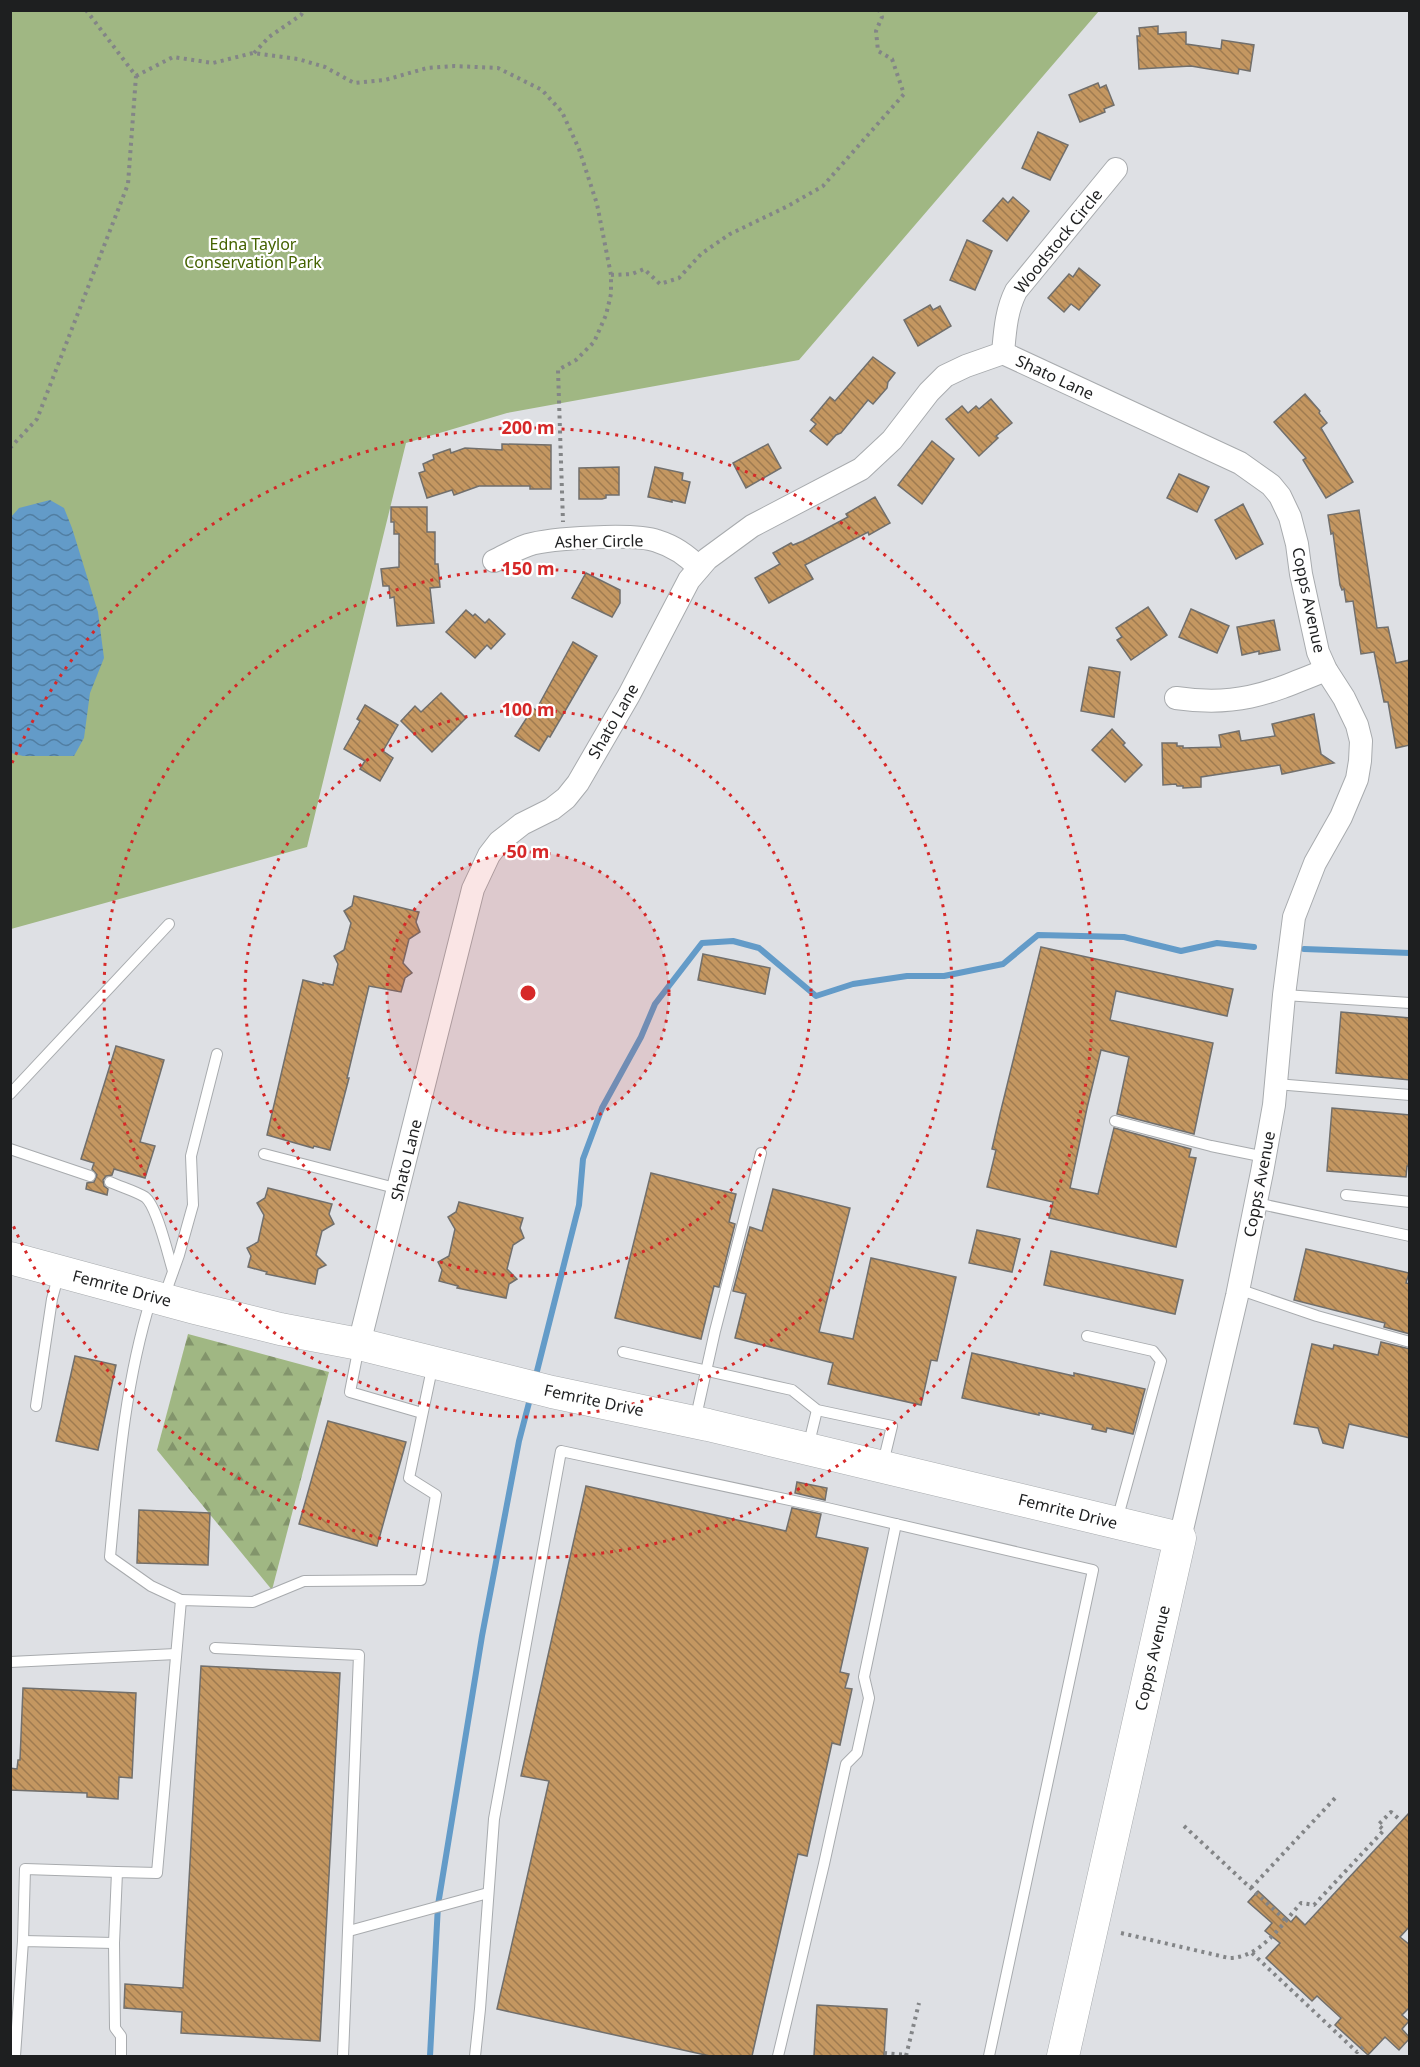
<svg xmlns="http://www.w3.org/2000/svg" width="1420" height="2067" font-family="'Noto Sans',sans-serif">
<defs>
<pattern id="forest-firs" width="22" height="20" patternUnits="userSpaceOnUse" patternTransform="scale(1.5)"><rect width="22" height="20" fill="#a0b783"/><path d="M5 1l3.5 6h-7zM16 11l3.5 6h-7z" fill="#82946b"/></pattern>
<pattern id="water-waves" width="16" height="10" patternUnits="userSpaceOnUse" patternTransform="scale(1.5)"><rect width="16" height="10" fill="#639bc8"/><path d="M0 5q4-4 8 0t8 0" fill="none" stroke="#517ea2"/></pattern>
<pattern id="building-back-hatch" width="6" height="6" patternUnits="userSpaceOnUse" patternTransform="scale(1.5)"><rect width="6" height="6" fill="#c49761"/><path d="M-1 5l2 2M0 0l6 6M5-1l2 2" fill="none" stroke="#9f7b50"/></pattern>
</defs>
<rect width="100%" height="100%" fill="#dee0e4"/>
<path fill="url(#forest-firs)" d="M188 1334 329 1372 272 1590 157 1450Z"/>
<path fill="#a0b783" d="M11 11H1099L799 360 507 413 406 443 307 847 11 929Z"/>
<path fill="url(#water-waves)" d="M50 500 64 508 72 528 98 612 104 658 90 693 84 738 74 756H23L11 753V517L19 508Z"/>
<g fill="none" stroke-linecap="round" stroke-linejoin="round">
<g stroke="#639bc8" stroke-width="6">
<path d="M1304 949 1410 953"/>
<path d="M535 1379 579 1205 583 1159 602 1108 641 1037 655 1004 702 943 733 941 759 948 816 996 853 984 907 976H944L1003 964 1038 935 1124 937 1181 951 1217 943 1254 947"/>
<path d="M430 2056 438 1905 482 1636 519 1441 531 1395"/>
</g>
</g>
<g fill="url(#building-back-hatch)" stroke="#716f6c" stroke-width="1.5">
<path d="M1158 26V34L1186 32V44L1221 49 1222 40 1254 45 1250 71 1239 69 1238 74 1191 66 1139 69 1137 36H1140L1139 28Z"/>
<path d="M1098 83 1100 88 1106 85 1114 105 1104 109 1105 112 1080 122 1069 95Z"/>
<path d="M1038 132 1068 145 1050 180 1022 168Z"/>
<path d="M1013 197 1029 211 1007 241 983 221 1003 198 1008 203Z"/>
<path d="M967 240 992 251 975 290 950 280Z"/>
<path d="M1079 268 1100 285 1079 310 1071 304 1064 312 1048 298 1069 274 1073 277Z"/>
<path d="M930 305 933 310 940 306 951 326 918 346 904 320Z"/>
<path d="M873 357 895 373 888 382 887 388 873 404 868 400 841 433 836 435 827 445 810 431 816 424 811 420 830 397 835 401Z"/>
<path d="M1305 394 1320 411 1319 413 1327 423 1321 428 1353 482 1326 498 1303 460 1306 458 1274 422Z"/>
<path d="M991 399 1012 423 996 436 998 438 979 456 946 419 962 406 968 413 976 406 979 409Z"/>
<path d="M932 441 954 459 922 504 898 485Z"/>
<path d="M502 444 551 445V489H530V486H479L454 495 452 490 427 498 419 473 425 471 423 464 434 459 433 455 450 449 451 453 465 448 502 450Z"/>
<path d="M768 444 781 468 746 488 733 463Z"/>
<path d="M619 467V495H606V498L602 499H579V468Z"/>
<path d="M655 467 683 473 682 480 690 482 685 503 672 500V502L648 497Z"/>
<path d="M1179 474 1209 487 1197 512 1167 498Z"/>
<path d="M875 497 890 523 869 535 868 532 805 565 813 579 769 603 755 578 780 564 773 553 791 543 793 545 803 541 848 517 846 514Z"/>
<path d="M1243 504 1263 544 1236 559 1215 520Z"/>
<path d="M391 507H427V532H435V564H438L440 587 430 588 434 623 397 626 394 597 390 598 389 586H383L381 569 399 567V534H394V522H391Z"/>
<path d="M1359 510 1377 628 1388 627 1396 663 1410 660V745L1396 748 1388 702H1384L1374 652 1361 654 1353 601 1346 602 1344 589 1342 590 1340 585 1333 533 1331 534 1328 515Z"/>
<path d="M586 573 620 590V603L612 617 572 598Z"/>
<path d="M1148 607 1167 635 1131 660 1117 640 1122 637 1116 628Z"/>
<path d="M1191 609 1229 626 1217 653 1179 637Z"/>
<path d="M466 610 473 616 475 614 485 623 489 619 505 634 491 649 487 645 475 658 446 632Z"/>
<path d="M1274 620 1280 650 1259 654V651L1242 655 1237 627Z"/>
<path d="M573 642 597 656 550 737 548 736 539 751 515 736 533 708 536 710Z"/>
<path d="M1089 667 1120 672 1114 717 1081 711Z"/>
<path d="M441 693 466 718 432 752 401 721 415 706 421 712Z"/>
<path d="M365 705 398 725 383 751 393 758 380 781 360 769 365 761 344 749 360 721 357 719Z"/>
<path d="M1314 714 1321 754 1334 763 1282 774 1280 765 1201 777V787L1183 788V786H1177L1176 784 1163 785 1162 743H1177V746H1183V748L1221 747 1219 735 1239 731 1241 741 1275 736 1272 724Z"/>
<path d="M1112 729 1125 743 1123 745 1142 765 1125 782 1092 750Z"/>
<path d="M354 896 419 912 416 922 420 932 409 939 403 963 412 973 405 978 401 992 369 986 347 1078H349L330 1150 314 1146 313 1148 267 1135 303 980 323 985V983L333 985 338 964 334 956 344 950 351 923 344 911 352 906Z"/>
<path d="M1041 947 1233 989 1227 1016 1116 991 1110 1020 1213 1043 1194 1134 1117 1114 1129 1057 1101 1050 1087 1108 1070 1188 1098 1194 1114 1128 1191 1149 1189 1157 1196 1158 1176 1247 1049 1218 1053 1202 987 1187 996 1150 992 1149 1000 1114Z"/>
<path d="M703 954 770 968 765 994 698 980Z"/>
<path d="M1341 1012 1410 1018V1080L1336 1073Z"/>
<path d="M116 1046 164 1060 140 1142 155 1146 145 1178 114 1169 112 1175 106 1176 103 1180 104 1186 108 1189 107 1195 86 1189 87 1183 94 1182 97 1175 92 1169 94 1163 81 1159Z"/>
<path d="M1332 1108 1410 1115V1166H1407L1406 1177 1327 1171Z"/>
<path d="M651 1173 736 1194 729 1222 735 1224 719 1287 714 1286 701 1339 615 1318Z"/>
<path d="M268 1188 332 1204 329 1214 334 1224 322 1231 316 1255 326 1265 318 1269 315 1284 266 1274 267 1272 248 1267 251 1256 247 1248 258 1242 264 1215 257 1203 265 1198Z"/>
<path d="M773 1189 850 1208 819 1332 853 1339 871 1258 956 1277 937 1361 931 1360 921 1405 828 1384 833 1363 735 1338 746 1294 733 1291 750 1227 762 1231Z"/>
<path d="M459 1202 523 1218 520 1228 524 1238 513 1245 507 1269 517 1279 509 1284 506 1298 457 1288 458 1286 439 1281 442 1270 438 1262 449 1256 455 1229 448 1217 456 1212Z"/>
<path d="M977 1230 1020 1239 1012 1272 969 1263Z"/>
<path d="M1306 1249 1409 1273 1406 1283 1410 1284V1334L1384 1327 1385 1323 1294 1300Z"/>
<path d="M1051 1251 1183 1280 1175 1314 1044 1285Z"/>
<path d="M1381 1342 1410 1349V1438L1349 1424 1343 1448 1323 1443 1318 1428 1294 1424 1312 1344 1333 1349 1334 1345 1378 1355Z"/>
<path d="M972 1353 1074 1376V1373L1145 1389 1133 1434 1107 1428 1106 1432 1092 1429 1093 1425 1039 1413V1415L962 1398Z"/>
<path d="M75 1356 116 1365 98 1450 56 1441Z"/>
<path d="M328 1421 406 1442 377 1546 299 1524Z"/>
<path d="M797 1482 827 1488 825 1500 795 1493Z"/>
<path d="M586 1486 786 1531 792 1508 821 1514 816 1537 868 1548 840 1672 849 1674 845 1688 852 1689 840 1745 832 1743 807 1856 798 1854 752 2056H710L497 2009 549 1781 521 1776Z"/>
<path d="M139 1510 210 1513 208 1565 137 1563Z"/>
<path d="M201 1666 340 1673 320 2041 181 2033 182 2012 124 2008 125 1984 183 1988Z"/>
<path d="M23 1688 136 1693 132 1778 119 1777 118 1799 87 1797V1793L10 1790V1768L17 1769 18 1760H20Z"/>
<path d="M1410 1812V1926L1400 1937 1410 1945V2007L1402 2015 1409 2021 1402 2029 1410 2038 1399 2050 1385 2037 1368 2055 1335 2025 1341 2018 1317 1996 1312 2001 1266 1958 1280 1943 1265 1931 1272 1923 1248 1902 1258 1891 1291 1922 1296 1916 1305 1925Z"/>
<path d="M817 2005 887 2009 884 2056H814Z"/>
</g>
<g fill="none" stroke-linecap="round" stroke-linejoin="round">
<g stroke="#a8abae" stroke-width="12">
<g id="lane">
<path d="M1284 995 1410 1003"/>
<path d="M1276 1084 1410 1095"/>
<path d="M10 1094 169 924"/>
<path d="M1115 1121 1211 1146 1265 1157"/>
<path d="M10 1149 90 1176"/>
<path d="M264 1154 399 1189"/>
<path d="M110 1182C121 1187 135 1191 145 1197 157 1206 168 1255 173 1271"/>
<path d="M1346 1195 1410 1202"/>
<path d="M1256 1203 1410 1236"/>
<path d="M1238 1289 1317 1316 1410 1342"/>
<path d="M164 1297 179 1255 193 1205 191 1156 217 1054"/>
<path d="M151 1299C125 1382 118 1471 110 1557L151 1586 181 1600"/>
<path d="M1087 1336 1153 1351 1161 1361 1117 1520"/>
<path d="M359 1346 350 1392 422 1413"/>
<path d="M623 1352 792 1390 817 1410 892 1426 883 1463"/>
<path d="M36 1406 52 1299 59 1273"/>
<path d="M695 1421 715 1331 761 1153"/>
<path d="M808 1447 817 1410"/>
<path d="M215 1648 359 1655 343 2056"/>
<path d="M10 1662 176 1654"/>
<path d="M349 1931 488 1893"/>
<path d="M23 1941 25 1869 117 1872"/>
<path d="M15 2056 23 1941 114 1943"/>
<path d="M121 2056V2036L115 2028 114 1943 117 1872 157 1873 181 1600 253 1602 304 1581 421 1580 436 1495 409 1478 433 1364"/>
<path d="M475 2056 480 2009 494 1819 561 1451 827 1508 1093 1570 989 2056"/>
<path d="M778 2056 824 1864 846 1764 857 1753 869 1698 864 1677 896 1524"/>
</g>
</g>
<g stroke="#a8abae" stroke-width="24">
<g id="street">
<path d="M1003 353C1005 331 1006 311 1016 291L1116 169"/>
<path d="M494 561C505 556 516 549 528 545 550 538 635 533 657 541 673 546 688 556 699 568"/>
<path d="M1176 698C1239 707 1269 693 1326 670"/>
<path d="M359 1344 473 889 489 855 499 842 522 824 552 809 566 798 578 783 629 695 689 580 707 559 752 526 861 469 892 440 929 392 945 376 966 366 1003 353 1240 463 1271 485 1280 496 1290 517 1297 544 1301 574 1318 652 1326 670 1344 698 1357 725 1361 741 1360 761 1357 779 1341 817 1315 863 1294 917 1284 995 1274 1105 1262 1172 1237 1296 1180 1538"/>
</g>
</g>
<g stroke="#a8abae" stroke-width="33">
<path id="secondary" d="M10 1258 195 1308 280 1329 359 1344 552 1392 708 1425 1180 1538 1063 2056"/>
</g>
<g stroke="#838587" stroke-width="4" stroke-dasharray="3 4.5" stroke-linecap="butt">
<path d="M254 53 269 37 301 15 304 10"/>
<path d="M136 76 173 57 213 63 253 53 298 59 325 67 354 83 385 80 427 68 454 66 498 68 542 90 562 112 579 149 597 204 611 275V294L606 315 594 342 576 360 558 370 563 522"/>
<path d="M611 275 632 274 644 269 660 284 679 278 701 254 730 234 788 206 823 186 904 94 892 59 878 51 876 31 882 17 879 10"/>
<path d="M10 448 37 419 128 184 136 76 86 10"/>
<path d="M1184 1826 1285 1920"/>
<path d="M1251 1888 1336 1797"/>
<path d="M1121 1933 1229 1958C1261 1958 1281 1925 1301 1903L1314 1905 1384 1830 1378 1825 1391 1812 1399 1819"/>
<path d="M1252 1953 1357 2052 1363 2047"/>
<path d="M884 2053 907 2055"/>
<path d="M906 2056 919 2003"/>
</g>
<use href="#lane" stroke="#fff" stroke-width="10"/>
<use href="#street" stroke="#fff" stroke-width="22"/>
<use href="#secondary" stroke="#fff" stroke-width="32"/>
</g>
<circle cx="528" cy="993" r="141" fill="#d62828" fill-opacity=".12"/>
<g fill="none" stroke="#d62828" stroke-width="3" stroke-dasharray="3 6">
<circle cx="528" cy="993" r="141"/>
<circle cx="528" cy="993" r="283"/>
<circle cx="528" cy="993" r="424"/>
<path d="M12 763A565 565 0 1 1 12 1223"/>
</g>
<g text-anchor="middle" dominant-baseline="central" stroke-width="4.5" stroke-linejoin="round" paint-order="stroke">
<g font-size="16" fill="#1e1f20" stroke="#fff">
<text transform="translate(1058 241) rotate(-51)">Woodstock Circle</text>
<text transform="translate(1055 377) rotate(25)">Shato Lane</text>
<text transform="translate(599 541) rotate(-1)">Asher Circle</text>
<text transform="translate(1309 600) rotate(78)">Copps Avenue</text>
<text transform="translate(613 721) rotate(-60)">Shato Lane</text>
<text transform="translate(406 1160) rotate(-76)">Shato Lane</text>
<text transform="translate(1259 1184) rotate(-79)">Copps Avenue</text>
<text transform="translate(122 1288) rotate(15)">Femrite Drive</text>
<text transform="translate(594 1400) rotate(12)">Femrite Drive</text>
<text transform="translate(1068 1511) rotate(14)">Femrite Drive</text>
<text transform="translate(1152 1658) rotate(-77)">Copps Avenue</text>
</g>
<g font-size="16" fill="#446200" stroke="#fff">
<text x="253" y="244">Edna Taylor<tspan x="253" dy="18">Conservation Park</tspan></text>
</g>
</g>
<circle cx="528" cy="993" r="9" fill="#d62828" stroke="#fff" stroke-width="3"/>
<g font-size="18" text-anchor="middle" font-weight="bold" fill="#d62828" stroke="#fff" stroke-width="4.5" stroke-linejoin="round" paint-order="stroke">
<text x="528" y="434">200 m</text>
<text x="528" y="575">150 m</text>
<text x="528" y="716">100 m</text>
<text x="528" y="858">50 m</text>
</g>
<rect width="1420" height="2067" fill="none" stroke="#1e1f20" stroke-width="24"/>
</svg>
